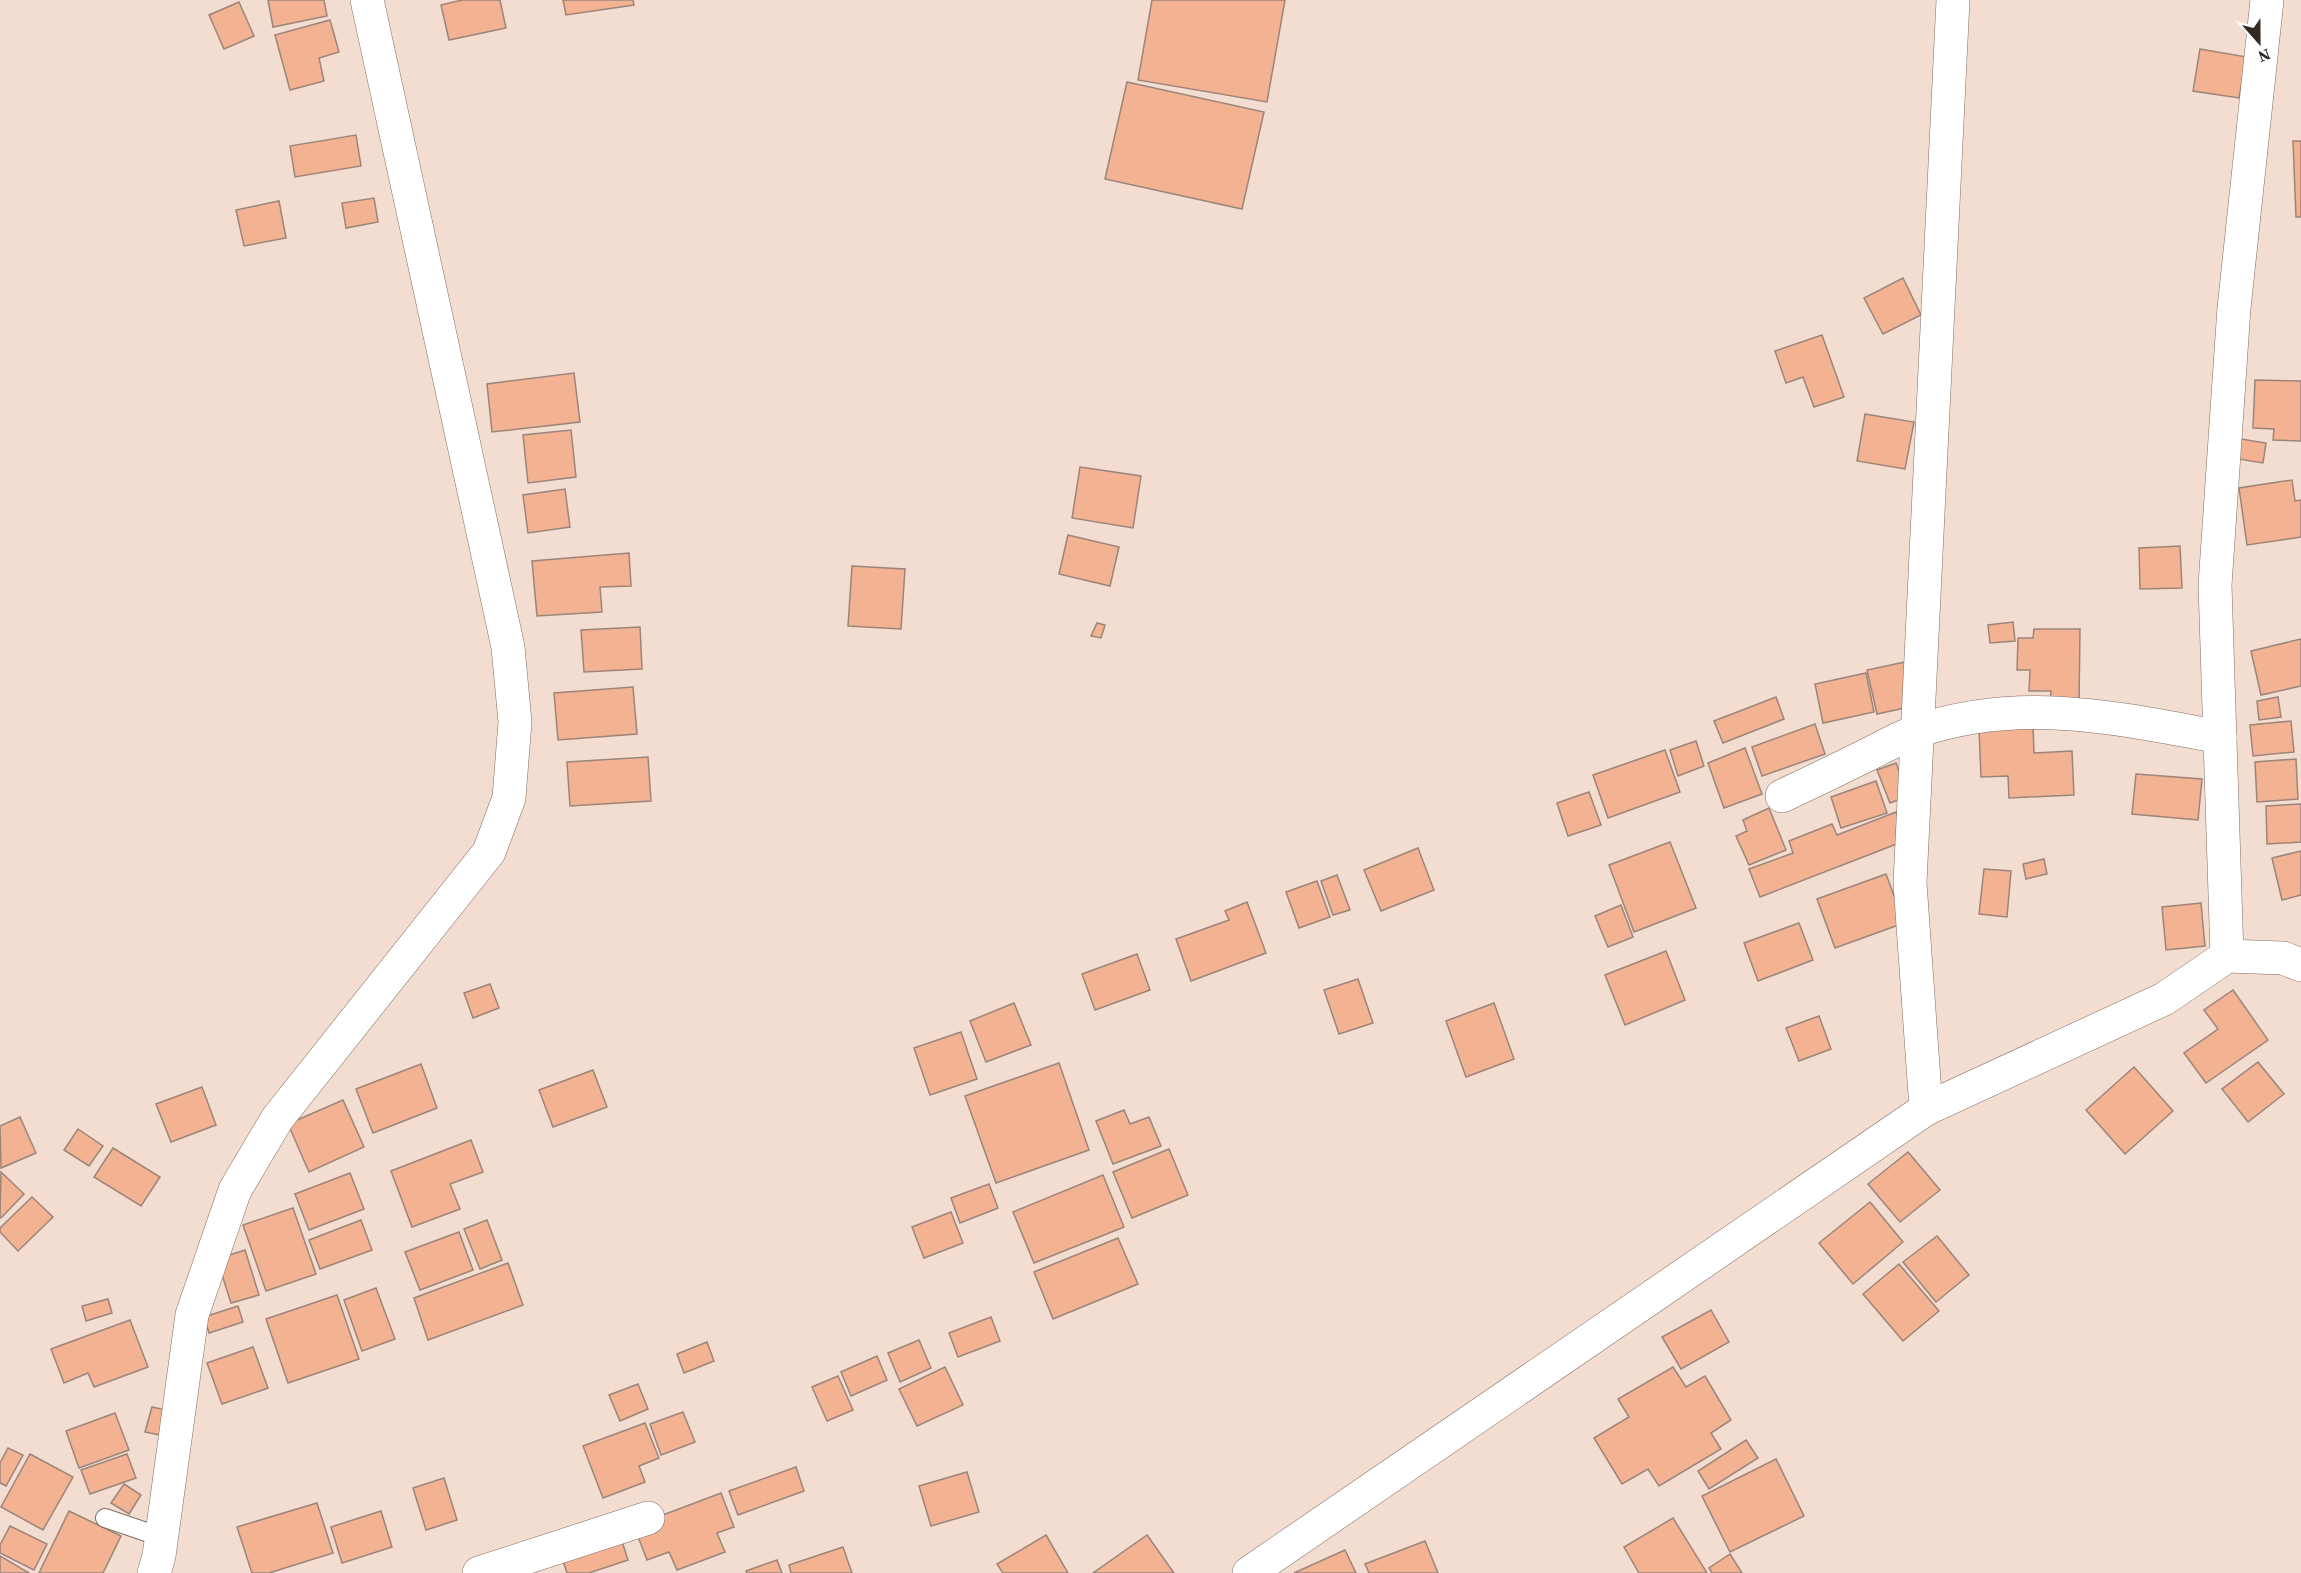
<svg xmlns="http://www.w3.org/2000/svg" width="2301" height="1573" font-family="'Source Serif 4',serif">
<rect width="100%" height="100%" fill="#f3dcd0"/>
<g fill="#f3b292" stroke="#9b857b" stroke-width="1.5">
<path d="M268 0H324L327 16 273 27Z"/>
<path d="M462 0H500L506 28 449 40 441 5Z"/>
<path d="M563 0H633L634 5 566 15Z"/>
<path d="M1152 0H1285L1267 102 1138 80Z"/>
<path d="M239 2 254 36 224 49 209 15Z"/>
<path d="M330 20 339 52 319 58 324 81 290 90 275 35Z"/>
<path d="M2200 49 2247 57 2239 98 2193 91Z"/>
<path d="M1127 82 1264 112 1242 209 1105 179Z"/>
<path d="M356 135 361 166 295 177 290 146Z"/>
<path d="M2293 141H2301V217H2296Z"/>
<path d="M374 198 378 222 346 228 342 203Z"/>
<path d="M279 201 286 238 244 246 236 210Z"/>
<path d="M1903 278 1921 315 1883 334 1864 298Z"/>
<path d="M1822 335 1844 397 1814 407 1803 377 1786 383 1775 351Z"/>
<path d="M574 373 580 422 492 432 487 384Z"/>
<path d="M2255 380 2301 381V441L2273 440 2274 429 2253 428Z"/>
<path d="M1865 414 1914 422 1905 469 1857 461Z"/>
<path d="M571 430 576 477 528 483 523 435Z"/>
<path d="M2241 439 2266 443 2263 463 2238 459Z"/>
<path d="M1080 467 1141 476 1133 528 1072 518Z"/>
<path d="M2292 480 2295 501 2301 500V537L2247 545 2239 488Z"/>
<path d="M565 489 570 527 528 533 523 495Z"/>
<path d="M1068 535 1119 547 1110 586 1059 574Z"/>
<path d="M2180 546 2182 588 2140 589 2139 548Z"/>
<path d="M629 553 631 586 600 587 602 612 537 616 532 561Z"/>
<path d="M852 566 905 569 901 629 848 626Z"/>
<path d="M2013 622 2015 641 1990 643 1988 625Z"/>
<path d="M1097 623 1105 625 1101 638 1091 636Z"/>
<path d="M640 627 642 669 584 672 581 630Z"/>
<path d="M2034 629H2080L2079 704 2050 703 2051 691H2029L2030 670H2017L2018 638H2033Z"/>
<path d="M2301 639V686L2261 695 2251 651Z"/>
<path d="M1905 662 1914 706 1877 714 1867 670Z"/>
<path d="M1866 673 1874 712 1823 723 1815 684Z"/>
<path d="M633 687 637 734 558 740 554 693Z"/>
<path d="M1776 697 1784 719 1723 743 1714 721Z"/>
<path d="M2278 697 2281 717 2259 720 2257 701Z"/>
<path d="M2291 721 2294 752 2253 756 2250 725Z"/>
<path d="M1815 724 1825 754 1762 776 1752 747Z"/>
<path d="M2033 726 2034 753 2072 751 2074 795 2009 798 2008 776 1981 777 1979 729Z"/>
<path d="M1696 741 1704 766 1678 776 1670 750Z"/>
<path d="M1745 748 1762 794 1724 808 1708 763Z"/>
<path d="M1665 750 1680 792 1608 818 1593 775Z"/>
<path d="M648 757 651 801 570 806 567 762Z"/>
<path d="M2296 759 2298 799 2257 802 2255 762Z"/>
<path d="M1896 763 1909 796 1890 803 1877 770Z"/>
<path d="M2136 774 2202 779 2198 820 2132 814Z"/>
<path d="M1876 781 1887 813 1841 828 1831 797Z"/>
<path d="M1589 792 1601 825 1568 836 1557 803Z"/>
<path d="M2301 804V842L2267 844 2266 806Z"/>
<path d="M1769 808 1786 850 1749 865 1736 836 1747 831 1743 820Z"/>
<path d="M1896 812 1907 840 1760 897 1749 869 1793 853 1789 841 1832 824 1837 835Z"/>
<path d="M1670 842 1696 908 1634 932 1609 865Z"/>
<path d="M1418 848 1434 890 1381 911 1364 870Z"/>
<path d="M2301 851V895L2282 900 2272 858Z"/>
<path d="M2044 859 2047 874 2026 879 2023 864Z"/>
<path d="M1984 869 2011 871 2007 917 1979 914Z"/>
<path d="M1886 874 1904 923 1835 948 1817 899Z"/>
<path d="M1337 875 1350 910 1333 915 1321 881Z"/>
<path d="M1317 881 1330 917 1299 928 1286 892Z"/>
<path d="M1247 902 1266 953 1191 981 1176 939 1229 920 1225 911Z"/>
<path d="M2201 903 2205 946 2166 950 2162 907Z"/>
<path d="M1621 905 1633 937 1608 947 1595 916Z"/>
<path d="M1799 923 1813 960 1758 981 1744 943Z"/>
<path d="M1666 951 1685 1000 1625 1025 1605 975Z"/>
<path d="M1137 954 1150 990 1095 1010 1082 974Z"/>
<path d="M1358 979 1373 1023 1339 1034 1324 990Z"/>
<path d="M490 984 499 1008 473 1018 464 993Z"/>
<path d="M2233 990 2268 1040 2206 1083 2184 1053 2218 1029 2204 1010Z"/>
<path d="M1014 1003 1031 1045 986 1062 970 1021Z"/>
<path d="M1494 1003 1514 1059 1466 1077 1446 1021Z"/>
<path d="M1819 1016 1831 1049 1799 1061 1786 1028Z"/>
<path d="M961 1032 977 1079 930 1095 914 1048Z"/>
<path d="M2258 1062 2284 1094 2248 1122 2222 1089Z"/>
<path d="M1059 1063 1089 1150 996 1183 965 1096Z"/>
<path d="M421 1064 437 1108 373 1133 356 1089Z"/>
<path d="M2134 1067 2173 1111 2125 1154 2086 1110Z"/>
<path d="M593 1070 607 1107 553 1127 539 1090Z"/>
<path d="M202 1087 216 1125 171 1142 156 1104Z"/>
<path d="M343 1100 364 1147 309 1172 288 1124Z"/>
<path d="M1124 1110 1130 1124 1149 1117 1161 1146 1113 1164 1096 1121Z"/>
<path d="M20 1117 36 1153 1 1168 0 1126Z"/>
<path d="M78 1129 103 1146 89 1166 64 1150Z"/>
<path d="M471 1140 483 1172 450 1184 460 1209 412 1227 391 1171Z"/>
<path d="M113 1148 160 1177 141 1206 94 1177Z"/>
<path d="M1169 1149 1188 1195 1132 1218 1113 1172Z"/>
<path d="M1908 1152 1940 1190 1900 1222 1868 1184Z"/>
<path d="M1 1172 24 1194 1 1218 0 1217Z"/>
<path d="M350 1173 364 1209 309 1230 295 1194Z"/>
<path d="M1103 1175 1124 1227 1034 1263 1013 1212Z"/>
<path d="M989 1184 998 1208 960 1223 951 1198Z"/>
<path d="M32 1197 53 1217 18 1251 0 1232V1228Z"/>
<path d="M1870 1202 1903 1242 1853 1284 1819 1243Z"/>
<path d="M293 1208 316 1274 266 1291 243 1225Z"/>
<path d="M951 1212 963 1243 924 1258 912 1227Z"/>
<path d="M361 1220 372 1250 320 1269 309 1240Z"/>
<path d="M487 1220 502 1260 480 1269 464 1229Z"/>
<path d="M459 1232 473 1270 420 1290 405 1252Z"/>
<path d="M1937 1236 1969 1275 1936 1302 1903 1262Z"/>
<path d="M1118 1238 1138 1284 1053 1319 1034 1272Z"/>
<path d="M245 1250 259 1295 231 1303 217 1259Z"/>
<path d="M508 1263 523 1305 428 1340 414 1298Z"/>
<path d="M1899 1264 1939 1311 1903 1341 1863 1294Z"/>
<path d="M376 1288 395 1339 362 1351 344 1300Z"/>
<path d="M337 1295 359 1359 288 1383 266 1319Z"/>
<path d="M108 1299 112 1313 86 1321 82 1306Z"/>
<path d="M238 1306 243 1322 209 1333 204 1317Z"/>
<path d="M1711 1310 1729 1342 1681 1369 1662 1337Z"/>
<path d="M991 1317 1000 1341 958 1357 949 1333Z"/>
<path d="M130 1320 148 1367 94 1387 88 1373 64 1383 51 1349Z"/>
<path d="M919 1340 931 1368 900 1382 888 1353Z"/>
<path d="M707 1342 714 1361 684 1373 677 1354Z"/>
<path d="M253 1347 268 1388 222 1404 207 1363Z"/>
<path d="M877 1356 887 1380 851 1396 841 1372Z"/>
<path d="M945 1367 963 1405 917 1426 899 1389Z"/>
<path d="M1673 1367 1686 1387 1705 1376 1731 1420 1711 1433 1721 1449 1659 1486 1648 1469 1622 1484 1594 1438 1629 1417 1618 1399Z"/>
<path d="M838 1376 853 1410 827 1421 812 1387Z"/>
<path d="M638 1384 648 1409 620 1421 609 1395Z"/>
<path d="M152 1407 166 1410 160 1435 145 1432Z"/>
<path d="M683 1412 695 1442 661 1455 650 1424Z"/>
<path d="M115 1413 129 1450 79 1468 66 1431Z"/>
<path d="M645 1423 659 1458 639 1466 645 1482 603 1498 583 1446Z"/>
<path d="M1746 1440 1758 1458 1709 1489 1698 1471Z"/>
<path d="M8 1448 23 1455 6 1486 0 1483V1463Z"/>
<path d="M30 1454 73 1477 43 1530 1 1507Z"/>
<path d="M127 1454 136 1478 90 1494 81 1470Z"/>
<path d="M1776 1459 1804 1516 1730 1552 1702 1496Z"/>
<path d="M796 1467 804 1491 738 1515 729 1491Z"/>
<path d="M967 1472 979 1512 931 1526 919 1486Z"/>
<path d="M444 1478 457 1520 426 1530 413 1488Z"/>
<path d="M124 1484 141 1495 129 1514 111 1503Z"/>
<path d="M721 1493 734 1527 717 1533 725 1552 677 1570 669 1552 647 1560 634 1526Z"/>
<path d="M317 1503 333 1553 269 1573H252L237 1527Z"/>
<path d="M69 1511 121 1536 103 1573H39Z"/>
<path d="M381 1511 392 1547 342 1563 331 1527Z"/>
<path d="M1673 1518 1707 1573H1639L1624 1547Z"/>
<path d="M10 1526 47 1544 34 1570 0 1553V1545Z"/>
<path d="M620 1535 628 1560 589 1573H567L561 1555Z"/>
<path d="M1046 1535 1068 1573H1003L997 1564Z"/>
<path d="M1147 1535 1174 1573H1093Z"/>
<path d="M1425 1541 1438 1573H1369L1365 1564Z"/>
<path d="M843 1547 852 1573H791L789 1565Z"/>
<path d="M1345 1550 1356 1573H1294Z"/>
<path d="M1730 1554 1742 1573H1712L1709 1568Z"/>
<path d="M0 1556 29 1573H0Z"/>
<path d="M777 1560 782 1573H747L746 1571Z"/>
</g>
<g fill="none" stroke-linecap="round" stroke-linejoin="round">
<g stroke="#816d63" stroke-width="20">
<path id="service" d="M105 1518 161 1537"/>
</g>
<g stroke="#816d63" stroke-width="34">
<g id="minor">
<path d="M1782 796C1812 782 1843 767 1873 752 1887 745 1903 736 1918 731 2020 696 2118 718 2220 737"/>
<path d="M2227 956 2215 585 2234 308 2267 0"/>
<path d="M1926 1109 1910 883 1953 0"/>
<path d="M154 1573 159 1556 192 1315 235 1190 277 1119 489 852 509 798 515 722 508 647 367 0"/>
<path d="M479 1573 648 1518"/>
<path d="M1249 1573 1926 1109 2164 999 2227 956 2283 958 2301 965"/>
</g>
</g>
<use href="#service" stroke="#fff" stroke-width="18"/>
<use href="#minor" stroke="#fff" stroke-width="33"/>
</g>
<g transform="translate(2259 42) rotate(159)" stroke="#ffffff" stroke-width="4.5" paint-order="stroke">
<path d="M0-4.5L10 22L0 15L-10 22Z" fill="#322a25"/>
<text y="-9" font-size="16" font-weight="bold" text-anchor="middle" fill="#322a25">N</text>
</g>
</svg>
